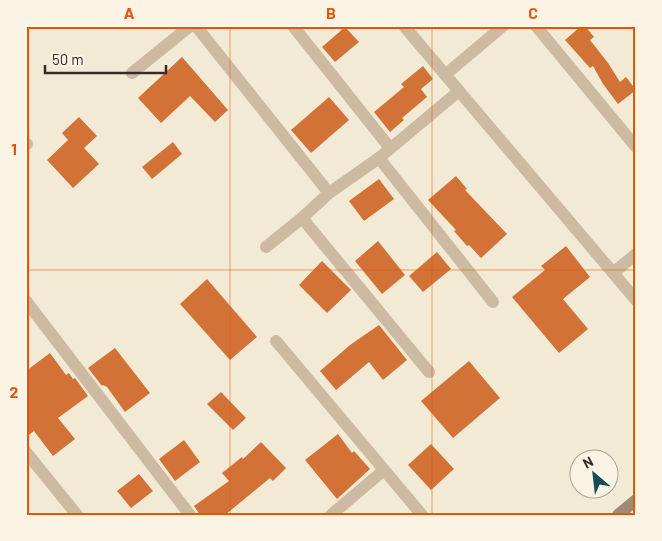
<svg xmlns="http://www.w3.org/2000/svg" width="662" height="541" font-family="Barlow,sans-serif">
<rect width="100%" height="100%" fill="#f3ead6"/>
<g fill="#d27236">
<path d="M581 26H585L594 37 590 40 608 63 620 82 626 77 636 90 618 104 603 84 593 66 590 68 565 40Z"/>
<path d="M345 27 359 42 335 62 322 47Z"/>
<path d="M182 57 228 110 215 122 190 96 161 123 138 98Z"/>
<path d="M423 66 433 79 421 89 427 97 402 118 404 120 390 132 374 112 404 87 401 84Z"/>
<path d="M329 97 349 120 311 153 291 130Z"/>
<path d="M79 117 97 136 84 148 99 164 73 188 47 160 68 140 62 133Z"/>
<path d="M173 142 182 154 152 179 142 167Z"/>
<path d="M456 176 467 189 465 190 507 234 481 258 469 245 467 246 454 231 456 230 428 200Z"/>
<path d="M379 179 394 199 364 221 349 201Z"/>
<path d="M378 241 405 275 382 294 355 261Z"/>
<path d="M566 246 590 277 563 299 588 329 559 353 512 297 545 270 541 266Z"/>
<path d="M437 252 451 269 423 292 409 276Z"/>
<path d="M322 261 351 290 327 313 299 285Z"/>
<path d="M207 279 257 337 230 360 180 304Z"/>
<path d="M379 325 407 360 383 380 369 362 336 390 320 371 350 345Z"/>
<path d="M115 348 150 393 125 412 107 387 103 385 102 386 88 368Z"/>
<path d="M50 353 66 375 69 373 73 379 75 378 88 396 58 418 75 439 53 456 34 431 26 437V371Z"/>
<path d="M469 361 500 398 453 438 421 401Z"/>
<path d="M221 392 246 418 233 430 207 404Z"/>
<path d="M338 434 352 453 354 451 370 469 337 499 305 460Z"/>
<path d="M184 440 200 462 175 481 159 459Z"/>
<path d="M261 442 286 468 273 481 270 478 225 515H200L194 506 229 481 222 473 242 457 243 459Z"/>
<path d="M431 444 454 469 431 490 408 465Z"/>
<path d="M139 474 153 491 131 508 117 491Z"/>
</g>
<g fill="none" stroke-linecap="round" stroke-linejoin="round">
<g stroke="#ccbba2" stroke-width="12">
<path d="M196 26 329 193"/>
<path d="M293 26 390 148"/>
<path d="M404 26 636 300"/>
<path d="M536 26 636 147"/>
<path d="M132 73 190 26"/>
<path d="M445 75 503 26"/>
<path d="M26 144H27"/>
<path d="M379 158 493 302"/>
<path d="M302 218 429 372"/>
<path d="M266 247 302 218 329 193 379 158 459 91"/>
<path d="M613 273 636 254"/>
<path d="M26 301 190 515"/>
<path d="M276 341 422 515"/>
<path d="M26 452 77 515"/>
<path d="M331 515 384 470"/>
</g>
<path stroke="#a08a73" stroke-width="12" d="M618 515 636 500"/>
</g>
<path fill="none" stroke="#df570d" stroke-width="1" stroke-opacity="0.55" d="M230 26V515M432 26V515M26 270H636"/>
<rect width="662" height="541" fill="none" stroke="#fbf3e3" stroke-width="55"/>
<g transform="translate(594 474) rotate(332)"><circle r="24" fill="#fbf3e3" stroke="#aca497"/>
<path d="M0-4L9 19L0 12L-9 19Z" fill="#174c5b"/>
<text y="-8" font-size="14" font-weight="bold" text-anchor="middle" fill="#362d25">N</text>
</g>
<path d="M45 65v8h121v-8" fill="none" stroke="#362d25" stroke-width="2.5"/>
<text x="52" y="65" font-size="15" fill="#362d25" stroke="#fbf3e3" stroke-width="4" paint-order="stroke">50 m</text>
<rect x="28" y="28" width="606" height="486" fill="none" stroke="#df570d" stroke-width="2"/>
<g font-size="16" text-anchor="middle" font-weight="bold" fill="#df570d">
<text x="129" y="19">A</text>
<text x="331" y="19">B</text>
<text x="533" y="19">C</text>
<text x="14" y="155">1</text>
<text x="14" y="398">2</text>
</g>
</svg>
